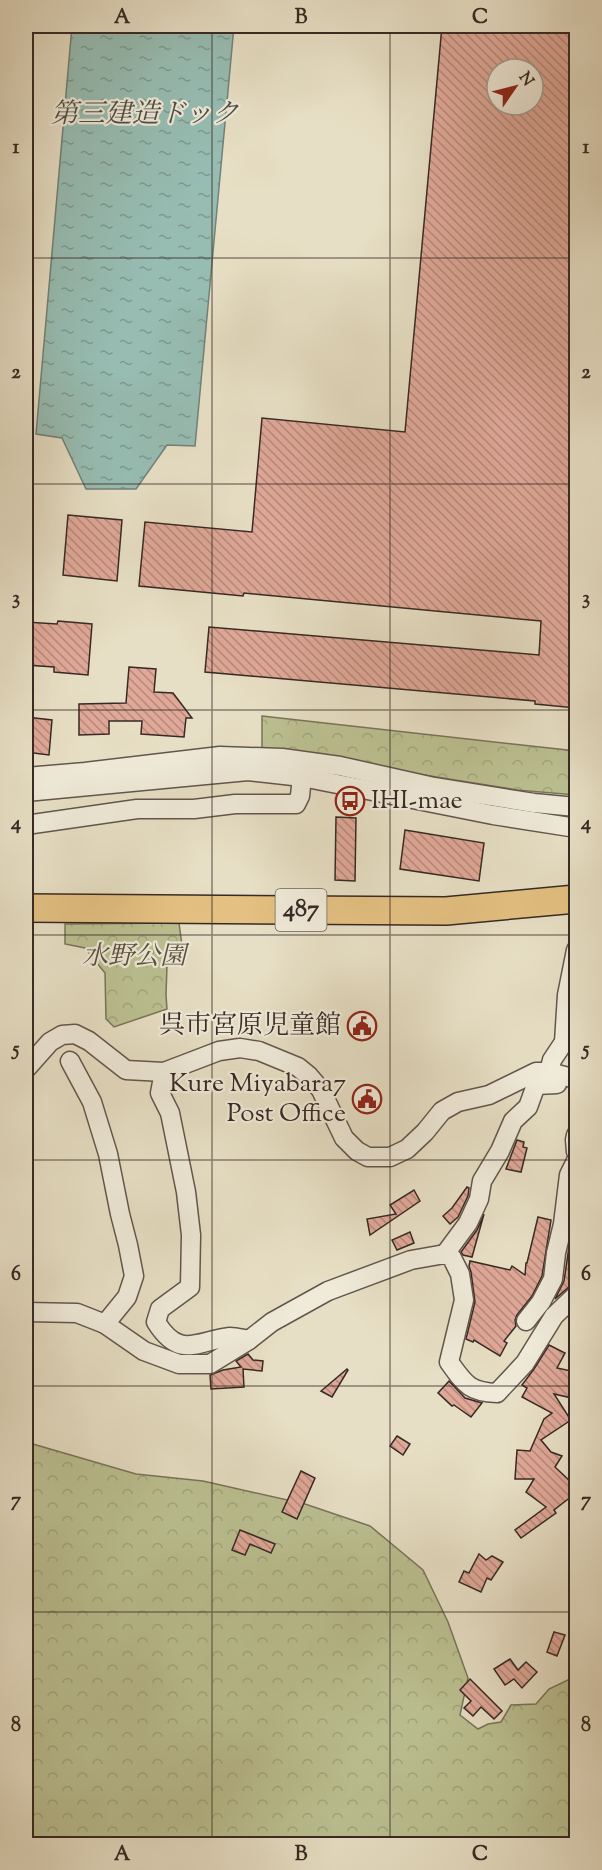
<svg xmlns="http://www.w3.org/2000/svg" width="602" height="1870" font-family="'Sorts Mill Goudy','Noto Serif JP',serif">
<defs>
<pattern id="forest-crowns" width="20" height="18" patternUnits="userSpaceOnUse" patternTransform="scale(1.5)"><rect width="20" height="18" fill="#bbc091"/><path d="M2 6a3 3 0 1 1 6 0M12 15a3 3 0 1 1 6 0" fill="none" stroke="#a1a57d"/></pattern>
<pattern id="water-ripples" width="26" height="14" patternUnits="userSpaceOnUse" patternTransform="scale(1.5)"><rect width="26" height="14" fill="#97bdb3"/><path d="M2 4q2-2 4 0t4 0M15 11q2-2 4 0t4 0" fill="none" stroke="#7c9a91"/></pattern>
<pattern id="building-back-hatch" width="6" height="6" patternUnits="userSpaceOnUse" patternTransform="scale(1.5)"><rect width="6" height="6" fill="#e0a898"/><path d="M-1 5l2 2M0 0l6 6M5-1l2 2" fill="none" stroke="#b6897c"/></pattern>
</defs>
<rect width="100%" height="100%" fill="#e7dfc5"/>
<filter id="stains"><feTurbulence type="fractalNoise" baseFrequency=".00333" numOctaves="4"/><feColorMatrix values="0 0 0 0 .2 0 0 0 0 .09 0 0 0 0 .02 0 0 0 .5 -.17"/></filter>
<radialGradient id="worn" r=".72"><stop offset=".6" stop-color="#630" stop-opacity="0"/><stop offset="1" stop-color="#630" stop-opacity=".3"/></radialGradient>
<g fill="url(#forest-crowns)" stroke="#79745a" stroke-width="1.5">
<path d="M262 716 576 751V795L517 790 262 749Z"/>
<path d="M179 923 184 961 167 966 166 995 167 1009 114 1027 106 1019 105 973 85 948 65 944V924Z"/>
<path d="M26 1442 136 1474 203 1481 305 1504 370 1526 423 1570 448 1622 468 1678 460 1715 478 1729 488 1724 501 1722 511 1705 536 1704 549 1689 568 1680 573 1670 576 1669V1844H26Z"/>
</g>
<path fill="url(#water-ripples)" stroke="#71827a" stroke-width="1.5" d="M72 26H234L195 446 167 445 136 489H86L62 438 36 434Z"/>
<g fill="url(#building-back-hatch)" stroke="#372924" stroke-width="1.5" fill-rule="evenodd">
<path d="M442 26H576V708L535 704V701L205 672 209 627 539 655 541 621 244 593 243 596 139 586 145 522 252 532 262 418 405 432ZM497 69H533V105H497Z"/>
<path d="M68 515 122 520 117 581 63 575Z"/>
<path d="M58 621 92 624 88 675 54 672V667L26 665V622L57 624Z"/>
<path d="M129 667 156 669 154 692 173 693 192 718H186L184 737 141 734 142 721H109V734L79 735V704L126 703Z"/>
<path d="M26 717 52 720 49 755 26 752Z"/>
<path d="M336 817 356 818 355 881 335 880Z"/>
<path d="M405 830 484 843 479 881 400 869Z"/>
<path d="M517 1140 524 1142 523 1147 527 1148 521 1172 506 1169Z"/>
<path d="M467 1187 469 1188 468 1196 458 1217 450 1224 443 1216 452 1208Z"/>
<path d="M414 1190 420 1201 370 1235 367 1219 396 1214 390 1205Z"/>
<path d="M484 1214 472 1257 463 1255 461 1252 477 1230Z"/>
<path d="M538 1217 551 1220 542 1276 532 1296 517 1315 515 1320 516 1326 504 1341 507 1343 500 1356 474 1340 473 1342 466 1339 475 1302 471 1272 469 1266 470 1261 510 1270 512 1266 525 1275 526 1263H527Z"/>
<path d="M410 1232 414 1243 397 1250 392 1240Z"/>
<path d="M569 1247 576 1248V1269L574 1268 571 1285 555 1299 564 1281Z"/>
<path d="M549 1345 565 1353 557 1368 576 1372V1399L554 1394 574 1425 568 1422 541 1440 551 1452 562 1456 555 1467 575 1486 572 1491 576 1493 554 1510 556 1513 521 1538 515 1530 546 1507 526 1492 534 1479H515L517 1450 530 1451 544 1419 552 1413 522 1397 527 1388 522 1385 534 1369Z"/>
<path d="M248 1354 253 1360 263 1361 262 1371 243 1369 244 1387 211 1389 210 1375 223 1370 241 1367 236 1361Z"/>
<path d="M347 1369 348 1370 332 1397 321 1391Z"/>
<path d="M449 1381 465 1398 482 1403 471 1417 454 1405 452 1406 438 1393Z"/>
<path d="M397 1436 410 1444 403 1455 390 1446Z"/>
<path d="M301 1471 315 1478 297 1519 282 1512Z"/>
<path d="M240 1530 275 1544 271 1553 250 1544 245 1555 232 1550Z"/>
<path d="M479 1554 486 1560 492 1556 503 1562 491 1580 487 1578 481 1592 459 1582 464 1571 469 1573Z"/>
<path d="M554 1632 565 1635 557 1656 547 1652Z"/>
<path d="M510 1659 518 1670 526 1662 537 1672 522 1688 514 1679 505 1685 494 1669Z"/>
<path d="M470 1679 502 1711 494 1719 481 1707 473 1716 464 1708 471 1701 460 1690Z"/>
</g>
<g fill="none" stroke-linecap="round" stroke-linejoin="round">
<g stroke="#63564c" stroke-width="21">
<g id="minor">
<path d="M26 777 85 772 220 756 282 758 340 766 434 787 534 803 576 807"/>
<path d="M26 792 248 771 302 777 493 815 576 828"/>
<path d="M26 825 137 809H194L235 804H296L300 796 303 767"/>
<path d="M70 1061 92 1102 108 1154 120 1214 128 1245 134 1276 127 1297 105 1324"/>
<path d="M26 1069 50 1042 62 1035 75 1034 89 1041 126 1070 164 1072 219 1051 240 1048 259 1051 298 1067 309 1076 321 1090 344 1138 357 1151 368 1157H390L407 1149 425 1132 442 1111 458 1102 489 1095 536 1072H549L576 1079"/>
<path d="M164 1072 160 1093 170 1113 186 1192 191 1235 190 1287 160 1309 156 1322C180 1360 196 1341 230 1337 236 1337 243 1339 249 1340"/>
<path d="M549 1072 552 1060 564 1042 567 995 576 950"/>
<path d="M576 1135 575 1140 576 1152"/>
<path d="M445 1254 468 1223 479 1199 482 1181 500 1151 513 1121 528 1107 536 1085 557 1084"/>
<path d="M26 1312 77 1313 105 1324 144 1351 179 1364H210L249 1340 272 1322 328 1291 411 1260 445 1254 452 1258 460 1274 464 1300 449 1362C465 1384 469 1392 497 1393L525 1363 554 1316 576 1295"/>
<path d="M526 1321 541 1302 553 1279 556 1253 563 1224 569 1175 576 1161"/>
</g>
</g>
<g stroke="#372924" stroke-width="30">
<path id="highway" d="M26 908 446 911 576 899"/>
</g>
<use href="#minor" stroke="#efead9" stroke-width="18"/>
<use href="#highway" stroke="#e4c082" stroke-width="27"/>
</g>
<path fill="none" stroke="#372924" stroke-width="1.5" stroke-opacity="0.55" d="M212 26V1844M390 26V1844M26 258H576M26 484H576M26 710H576M26 935H576M26 1160H576M26 1386H576M26 1612H576"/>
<defs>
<g id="bus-ring" transform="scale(1.5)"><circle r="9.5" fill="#efead9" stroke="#8f2418" stroke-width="1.5"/><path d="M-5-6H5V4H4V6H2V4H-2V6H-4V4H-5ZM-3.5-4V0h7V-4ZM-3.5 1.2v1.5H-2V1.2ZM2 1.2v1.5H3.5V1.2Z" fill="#8f2418"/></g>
<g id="civic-ring" transform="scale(1.5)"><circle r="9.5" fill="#efead9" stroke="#8f2418" stroke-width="1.5"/><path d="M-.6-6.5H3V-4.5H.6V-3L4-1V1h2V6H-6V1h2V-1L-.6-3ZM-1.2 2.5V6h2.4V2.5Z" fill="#8f2418"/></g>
</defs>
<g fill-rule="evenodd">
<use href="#bus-ring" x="350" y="801"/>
<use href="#civic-ring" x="362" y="1026"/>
<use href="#civic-ring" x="367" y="1099"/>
</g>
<g text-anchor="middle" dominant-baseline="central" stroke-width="4.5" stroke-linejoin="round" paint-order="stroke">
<rect fill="#efead9" stroke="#6e635a" stroke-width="1.5" x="275.5" y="889" width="51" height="42" rx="4.5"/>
<g font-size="24" font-weight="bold" fill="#372924">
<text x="301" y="910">487</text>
</g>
<g font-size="26" fill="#372924" stroke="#efead9" text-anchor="end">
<text x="371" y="801" text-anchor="start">IHI-mae</text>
<text x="341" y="1026">呉市宮原児童館</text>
<text x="346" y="1084">Kure Miyabara7<tspan x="346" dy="30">Post Office</tspan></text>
</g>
<g font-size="26" font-style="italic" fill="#584f3f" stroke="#efead9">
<text x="134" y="957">水野公園</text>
</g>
<g font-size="27" font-style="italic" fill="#4f4e48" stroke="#efead9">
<text x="145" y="115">第三建造ドック</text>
</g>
</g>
<rect width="602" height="1870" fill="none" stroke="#e7dfc5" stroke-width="66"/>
<g transform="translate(515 87) rotate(55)"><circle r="28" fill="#efead9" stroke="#a59d91" stroke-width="1.5"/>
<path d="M0-4.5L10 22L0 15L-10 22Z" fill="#8f2418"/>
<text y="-9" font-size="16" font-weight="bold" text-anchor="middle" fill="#372924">N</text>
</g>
<rect x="33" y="33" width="536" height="1804" fill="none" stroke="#372924" stroke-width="2"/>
<g font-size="20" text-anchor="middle" font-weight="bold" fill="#372924">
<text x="122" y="23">A</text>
<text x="301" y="23">B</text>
<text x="480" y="23">C</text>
<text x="16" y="153">1</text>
<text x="586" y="153">1</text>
<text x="16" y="378">2</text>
<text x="586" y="378">2</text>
<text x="16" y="604">3</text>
<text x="586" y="604">3</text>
<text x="16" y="829">4</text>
<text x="586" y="829">4</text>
<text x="16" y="1055">5</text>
<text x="586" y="1055">5</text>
<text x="16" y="1280">6</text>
<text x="586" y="1280">6</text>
<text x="16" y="1506">7</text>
<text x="586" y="1506">7</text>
<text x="16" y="1731">8</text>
<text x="586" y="1731">8</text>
<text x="122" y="1860">A</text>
<text x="301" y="1860">B</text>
<text x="480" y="1860">C</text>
</g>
<rect width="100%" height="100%" filter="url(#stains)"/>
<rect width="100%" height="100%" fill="url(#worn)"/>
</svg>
